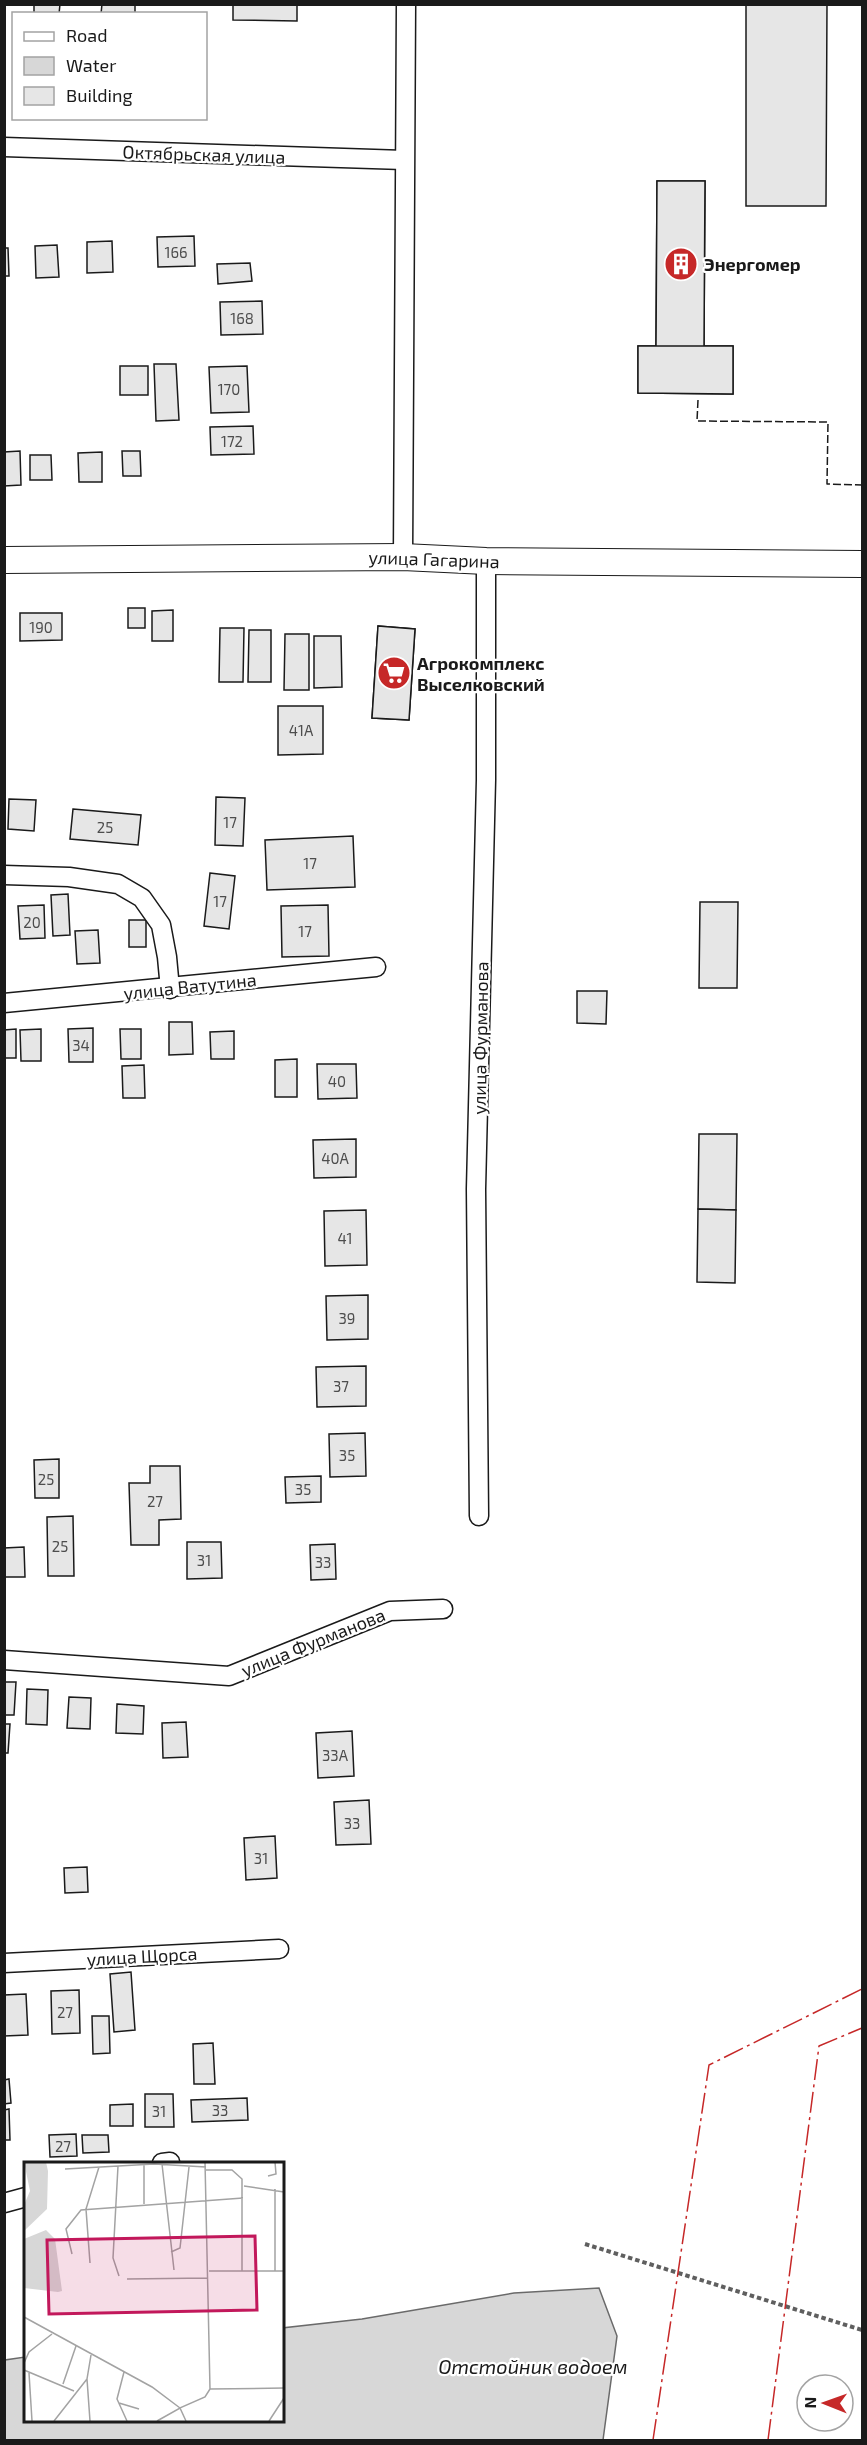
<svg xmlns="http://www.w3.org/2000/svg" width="867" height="2445" font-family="'Exo 2',sans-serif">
<rect width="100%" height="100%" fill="#fff"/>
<path fill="#d7d7d7" stroke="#6a6a6a" stroke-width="1.5" d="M599 2288 617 2336 603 2440H5V2360L25 2357 26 2420H282V2328L362 2319 514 2293Z"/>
<g fill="#e6e6e6" stroke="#1a1a1a" stroke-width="1.5">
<path d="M34 4H60L59 14H34Z"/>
<path d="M102 4H135V14H101Z"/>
<path d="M233 4H297V21L233 20Z"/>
<path d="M746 4H827L826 206H746Z"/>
<path d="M657 181H705L704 346H656Z"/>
<path d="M657 181H705L704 346H733V394L638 393V346H656Z"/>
<path d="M194 236 195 266 158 267 157 237Z"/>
<path d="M112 241 113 272 87 273V242Z"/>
<path d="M57 245 59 277 36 278 35 246Z"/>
<path d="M4 248H8L9 276H4Z"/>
<path d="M250 263 252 281 218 284 217 264Z"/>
<path d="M262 301 263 334 221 335 220 302Z"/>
<path d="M638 346H733V394L638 393Z"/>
<path d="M154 364H176L179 420 156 421Z"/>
<rect x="120" y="366" width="28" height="29"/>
<path d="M247 366 249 412 211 413 209 367Z"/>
<path d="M253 426 254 454 211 455 210 427Z"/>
<path d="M20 451 21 485 4 486V452Z"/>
<path d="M122 451H140L141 476H123Z"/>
<path d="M102 452V482H79L78 453Z"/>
<path d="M30 455H51L52 480H30Z"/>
<rect x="128" y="608" width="17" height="20"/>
<path d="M173 610V641H152V611Z"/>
<path d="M20 613H62V640L20 641Z"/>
<path d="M378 626 415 629 409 720 372 718Z"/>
<path d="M378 626 415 629 409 720 372 718Z"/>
<path d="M220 628H244L243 682H219Z"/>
<path d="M249 630H271V682H248Z"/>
<path d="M285 634H309V690H284Z"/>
<path d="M314 636H341L342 687 314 688Z"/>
<path d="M278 706H323V754L278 755Z"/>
<path d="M216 797 245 798 243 846 215 845Z"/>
<path d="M9 799 36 800 34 831 8 829Z"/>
<path d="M73 809 141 815 138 845 70 839Z"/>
<path d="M353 836 355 887 267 890 265 840Z"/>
<path d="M210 873 235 876 229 929 204 926Z"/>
<path d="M68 894 70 935 53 936 51 895Z"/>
<path d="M700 902H738L737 988H699Z"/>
<path d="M44 905 45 938 20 939 18 906Z"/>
<path d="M328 905 329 956 282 957 281 906Z"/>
<rect x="129" y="920" width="17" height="27"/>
<path d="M98 930 100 963 77 964 75 931Z"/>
<path d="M577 991H607L606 1024 577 1023Z"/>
<path d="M169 1022H192L193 1054 169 1055Z"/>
<path d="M93 1028V1062H69L68 1029Z"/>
<path d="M16 1029V1058H4V1030Z"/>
<path d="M41 1029V1061H21L20 1030Z"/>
<path d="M120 1029H141V1059H121Z"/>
<path d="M234 1031V1059H211L210 1032Z"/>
<path d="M297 1059V1097H275V1060Z"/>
<path d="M317 1064H356L357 1098 318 1099Z"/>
<path d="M144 1065 145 1098H123L122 1066Z"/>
<path d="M699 1134H737L736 1210 698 1209Z"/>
<path d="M356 1139V1177L314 1178 313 1140Z"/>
<path d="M698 1209 736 1210 735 1283 697 1282Z"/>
<path d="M366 1210 367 1265 325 1266 324 1211Z"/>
<path d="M368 1295V1339L327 1340 326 1296Z"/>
<path d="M366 1366V1406L317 1407 316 1367Z"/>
<path d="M365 1433 366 1476 330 1477 329 1434Z"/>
<path d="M59 1459V1498H35L34 1460Z"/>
<path d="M150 1466H180L181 1519 159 1520V1545H131L129 1483H150Z"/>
<path d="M321 1476V1502L286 1503 285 1477Z"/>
<path d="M73 1516 74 1576H48L47 1517Z"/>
<path d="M187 1542H221L222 1578 187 1579Z"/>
<path d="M335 1544 336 1579 311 1580 310 1545Z"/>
<path d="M24 1547 25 1577H4V1548Z"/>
<path d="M4 1682H16L14 1715H4Z"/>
<path d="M27 1689 48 1690 47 1725 26 1724Z"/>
<path d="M69 1697 91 1698 90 1729 67 1728Z"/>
<path d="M117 1704 144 1706 143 1734 116 1733Z"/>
<path d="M186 1722 188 1757 163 1758 162 1723Z"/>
<path d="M4 1724H10L8 1753H4Z"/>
<path d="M352 1731 354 1776 318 1778 316 1733Z"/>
<path d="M369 1800 371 1844 336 1845 334 1802Z"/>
<path d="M275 1836 277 1878 246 1880 244 1838Z"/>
<path d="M87 1867 88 1892 65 1893 64 1868Z"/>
<path d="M131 1972 135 2030 114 2032 110 1974Z"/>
<path d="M79 1990 80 2033 52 2034 51 1991Z"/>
<path d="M26 1994 28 2035 4 2036V1995Z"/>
<path d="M92 2016H109L110 2053 93 2054Z"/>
<path d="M213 2043 215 2084H194L193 2044Z"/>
<path d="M9 2079 11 2103 4 2104V2080Z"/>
<path d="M145 2094H173L174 2127H145Z"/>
<path d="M247 2098 248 2120 192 2122 191 2100Z"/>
<path d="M133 2104V2126H110V2105Z"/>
<path d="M9 2109 10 2140H4V2110Z"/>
<path d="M76 2134 77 2156 50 2157 49 2135Z"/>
<path d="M82 2135H108L109 2152 83 2153Z"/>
</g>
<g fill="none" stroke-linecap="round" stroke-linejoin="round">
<g stroke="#1a1a1a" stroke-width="21">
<g id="street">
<path d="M4 147 404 160"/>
<path d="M403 557 406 4"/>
<path d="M4 875 69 877 118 884 142 898 161 925 167 957 170 989"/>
<path d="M4 1003 376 967"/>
<path d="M479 1516 476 1189 486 780V561"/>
<path d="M4 1660 229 1676 390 1611 443 1609"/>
<path d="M4 1963 279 1949"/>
<path d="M162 2163 170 2162"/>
<path d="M4 2203 26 2197"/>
</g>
</g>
<g stroke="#1a1a1a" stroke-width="28">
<path id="secondary" d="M4 560 403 557 486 561 862 564"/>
</g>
<path stroke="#5f5f5f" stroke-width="4" stroke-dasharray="4.5 3" stroke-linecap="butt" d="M585 2244 862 2330"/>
<use href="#street" stroke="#fff" stroke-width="18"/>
<use href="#secondary" stroke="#fff" stroke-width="26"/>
<path stroke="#1a1a1a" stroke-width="1.5" stroke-dasharray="8 3" stroke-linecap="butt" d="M698 400 697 421 828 422 827 484 862 485"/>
<g stroke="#c62828" stroke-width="1.5" stroke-dasharray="21 4.5 3 4.5" stroke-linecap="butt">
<path d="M653 2440 709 2065 862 1989"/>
<path d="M768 2440 819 2046 862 2028"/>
</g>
</g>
<defs>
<g id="building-disc" transform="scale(1.725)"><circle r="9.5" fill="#c62828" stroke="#fff"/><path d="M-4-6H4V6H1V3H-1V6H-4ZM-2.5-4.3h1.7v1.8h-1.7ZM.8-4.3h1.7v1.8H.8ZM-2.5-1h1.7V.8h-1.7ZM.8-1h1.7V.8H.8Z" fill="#fff"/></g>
<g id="supermarket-disc" transform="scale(1.725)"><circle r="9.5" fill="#c62828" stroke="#fff"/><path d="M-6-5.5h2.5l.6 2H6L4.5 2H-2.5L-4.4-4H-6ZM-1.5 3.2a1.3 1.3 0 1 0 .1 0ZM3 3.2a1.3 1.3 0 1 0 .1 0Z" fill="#fff"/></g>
</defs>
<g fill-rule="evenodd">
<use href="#building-disc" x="681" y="264"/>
<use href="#supermarket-disc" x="394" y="673"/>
</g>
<g text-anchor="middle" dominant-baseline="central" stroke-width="4.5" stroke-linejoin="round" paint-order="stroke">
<g font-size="15" fill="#4d4d4d">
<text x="176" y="252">166</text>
<text x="242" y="318">168</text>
<text x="229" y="389">170</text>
<text x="232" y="441">172</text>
<text x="41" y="627">190</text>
<text x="301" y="730">41А</text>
<text x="230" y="822">17</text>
<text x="105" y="827">25</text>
<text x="310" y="863">17</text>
<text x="220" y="901">17</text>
<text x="32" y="922">20</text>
<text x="305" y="931">17</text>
<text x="81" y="1045">34</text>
<text x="337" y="1081">40</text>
<text x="335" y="1158">40А</text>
<text x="345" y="1238">41</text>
<text x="347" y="1318">39</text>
<text x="341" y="1386">37</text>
<text x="347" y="1455">35</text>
<text x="46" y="1479">25</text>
<text x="303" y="1489">35</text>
<text x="155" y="1501">27</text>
<text x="60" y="1546">25</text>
<text x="204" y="1560">31</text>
<text x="323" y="1562">33</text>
<text x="335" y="1755">33А</text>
<text x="352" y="1823">33</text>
<text x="261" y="1858">31</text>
<text x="65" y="2012">27</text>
<text x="220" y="2110">33</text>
<text x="159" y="2111">31</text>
<text x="63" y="2146">27</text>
</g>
<g font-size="18" fill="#1a1a1a" stroke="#fff">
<text transform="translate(204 154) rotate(2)">Октябрьская улица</text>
<text transform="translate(434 559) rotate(2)">улица Гагарина</text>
<text transform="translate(190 986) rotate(-6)">улица Ватутина</text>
<text transform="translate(480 1038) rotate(-89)">улица Фурманова</text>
<text transform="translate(313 1642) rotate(-22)">улица Фурманова</text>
<text transform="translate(142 1956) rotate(-3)">улица Щорса</text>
</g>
<g font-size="18" font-weight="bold" fill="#1a1a1a" stroke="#fff" text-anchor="start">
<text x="704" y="264">Энергомер</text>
<text x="417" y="663">Агрокомплекс<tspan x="417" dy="21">Выселковский</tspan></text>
</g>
<g font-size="20" font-style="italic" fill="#1a1a1a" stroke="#fff">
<text x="533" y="2366">Отстойник водоем</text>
</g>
</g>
<g transform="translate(24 2162)">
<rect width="260" height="260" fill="#fff"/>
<path d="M0 0H22L24 9 23 47 0 69V43L6 29ZM22 68 31 77 38 129 34 130 0 126V77Z" fill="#d7d7d7"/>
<path fill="none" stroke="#a3a3a3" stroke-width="1.5" d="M181 0 186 227M138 2 150 108M120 3V42M94 4 89 96 95 114M41 7 130 2 182 5M182 8H208L218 17V109M244 14 252 12 251 0M220 24 260 30M251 27V109M147 90 156 86 165 5M48 92 42 67 57 48 219 36M66 101 62 47 75 5M185 109H260M103 117 184 116M0 155 128 225 156 246 181 235 186 227M0 201 5 190 28 172M0 208 50 229M100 210 93 237 103 259M5 211 8 259M39 222 52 184M186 227 260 226M95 241 115 247M30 259 63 217M66 259 63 217 67 193M133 259 156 246 162 259M245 259 260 236"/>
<path fill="#c2185b" fill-opacity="0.15" stroke="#c2185b" stroke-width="3" d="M231 74 233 148 25 152 23 78Z"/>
<rect width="260" height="260" fill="none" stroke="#1a1a1a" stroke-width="3"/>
</g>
<rect width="867" height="2445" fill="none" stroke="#1a1a1a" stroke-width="12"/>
<rect x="12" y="12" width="195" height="108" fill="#ffffff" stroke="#a3a3a3" stroke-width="1.5"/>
<rect x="24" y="32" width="30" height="9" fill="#ffffff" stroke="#a3a3a3" stroke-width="1.5"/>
<text x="66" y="42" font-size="18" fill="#1a1a1a">Road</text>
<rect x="24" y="57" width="30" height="18" fill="#d7d7d7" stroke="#a3a3a3" stroke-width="1.5"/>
<text x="66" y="72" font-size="18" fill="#1a1a1a">Water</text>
<rect x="24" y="87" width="30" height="18" fill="#e6e6e6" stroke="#a3a3a3" stroke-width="1.5"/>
<text x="66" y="102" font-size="18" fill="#1a1a1a">Building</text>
<g transform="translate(825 2403) rotate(271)"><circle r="28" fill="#ffffff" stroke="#a3a3a3" stroke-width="1.5"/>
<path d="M0-4.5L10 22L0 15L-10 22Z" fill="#c62828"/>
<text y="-9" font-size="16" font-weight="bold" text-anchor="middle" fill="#1a1a1a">N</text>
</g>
</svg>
